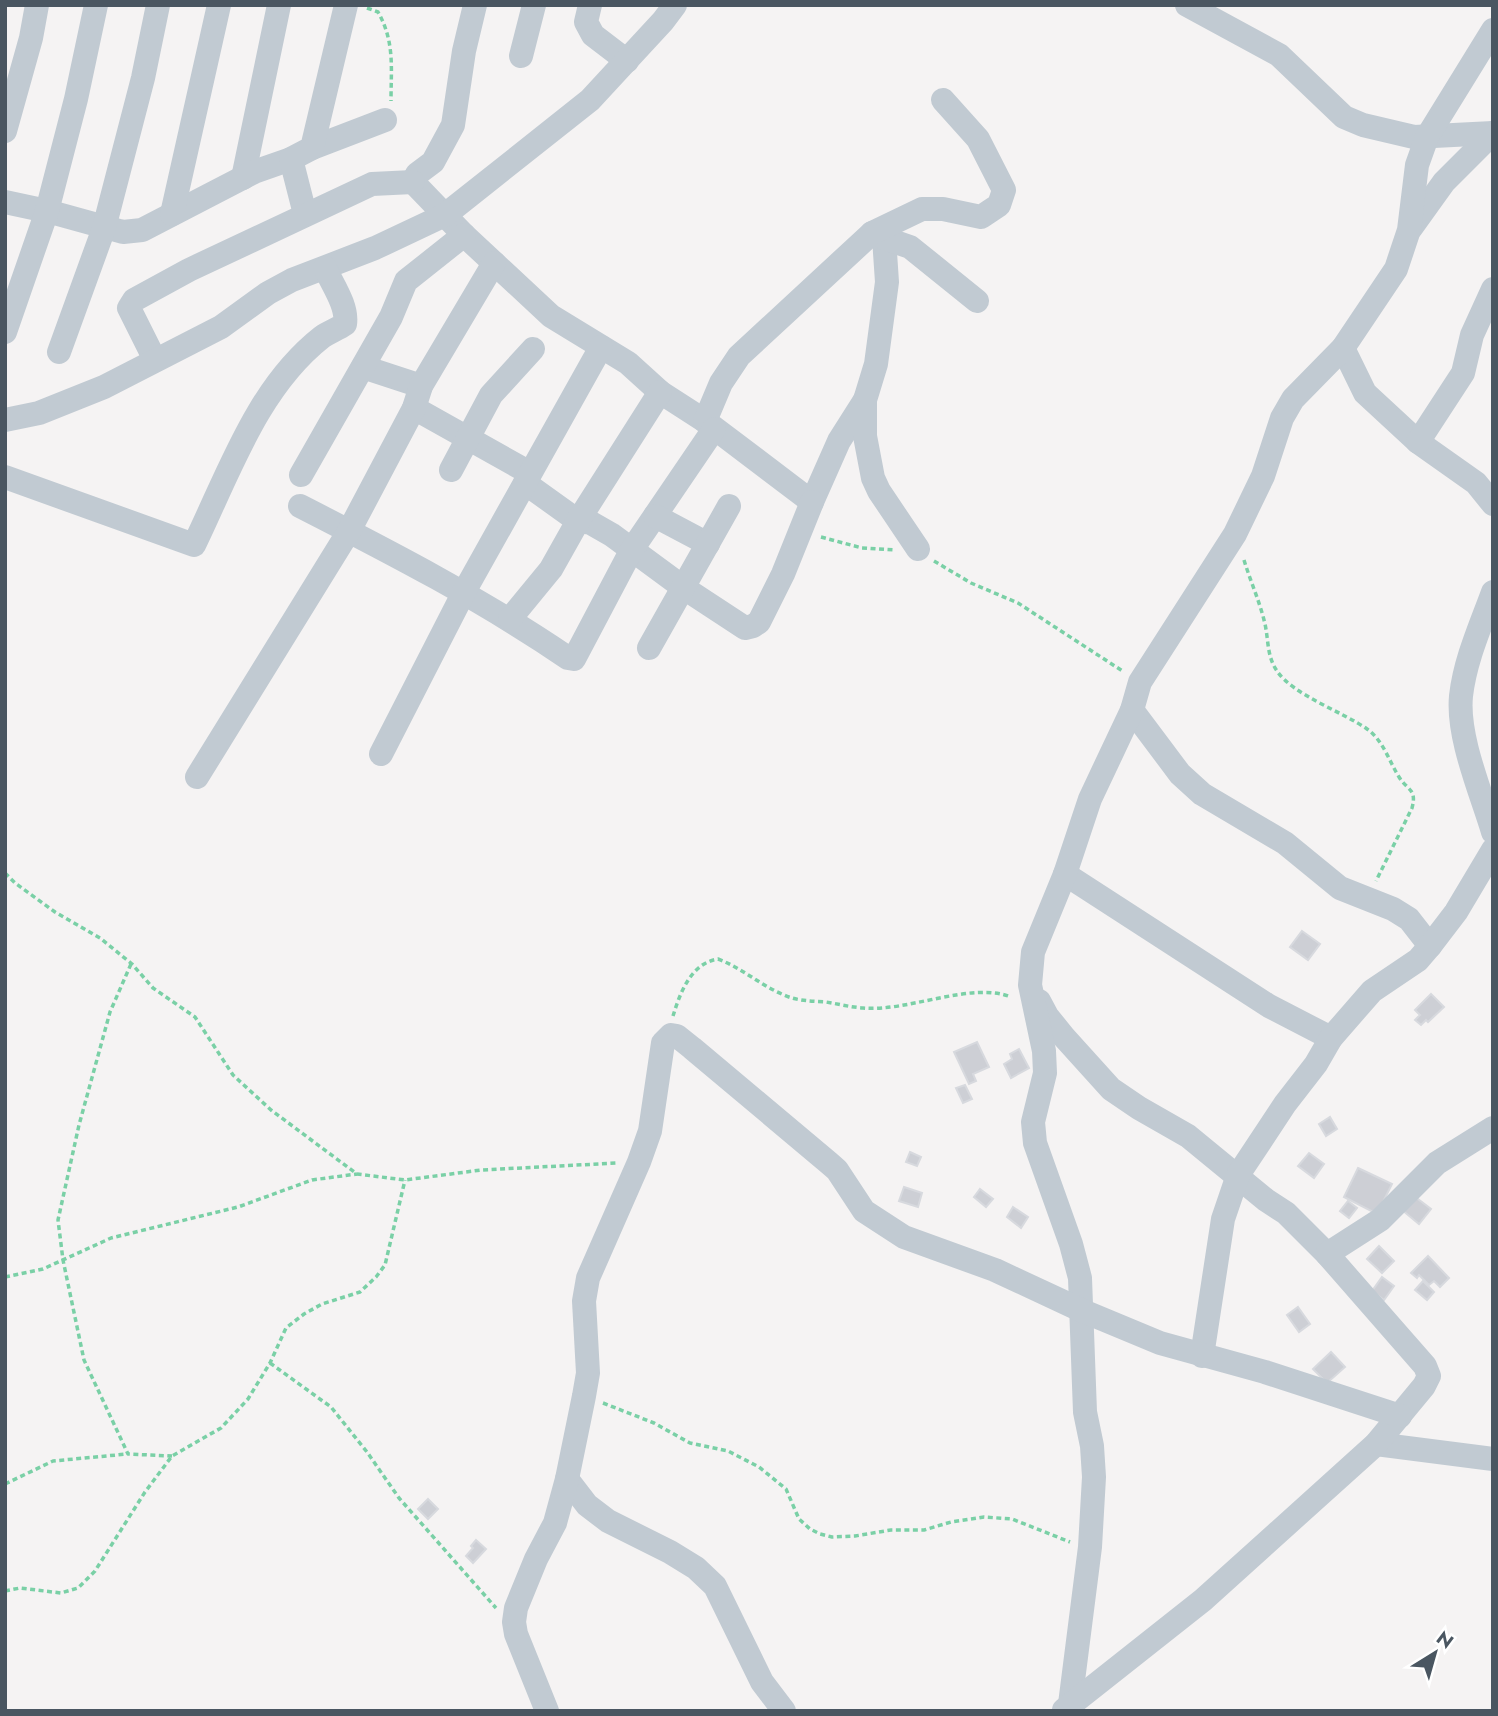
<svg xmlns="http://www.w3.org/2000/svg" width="1498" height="1716" font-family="Jost,sans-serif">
<rect width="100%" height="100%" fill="#f5f3f3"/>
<g fill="#cdcfd5" stroke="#d7d9de" stroke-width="2">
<path d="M1302 931 1320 944 1308 960 1290 947Z"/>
<path d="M1431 994 1444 1007 1428 1022 1426 1020 1421 1025 1415 1020 1420 1015 1415 1010Z"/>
<path d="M977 1042 989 1067 973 1074 976 1081 969 1084 954 1052Z"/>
<path d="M1019 1049 1029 1068 1011 1078 1004 1064 1012 1059 1010 1054Z"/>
<path d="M965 1085 972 1099 963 1103 956 1088Z"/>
<path d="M1330 1117 1337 1129 1326 1136 1319 1124Z"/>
<path d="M910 1152 921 1157 917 1166 906 1162Z"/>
<path d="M1309 1153 1324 1164 1314 1178 1298 1166Z"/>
<path d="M1358 1168 1392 1184 1377 1214 1344 1197Z"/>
<path d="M904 1187 922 1193 918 1207 899 1201Z"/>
<path d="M980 1189 993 1199 986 1207 974 1197Z"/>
<path d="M1414 1196 1431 1209 1419 1224 1402 1210Z"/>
<path d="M1348 1201 1357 1208 1349 1218 1340 1211Z"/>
<path d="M1013 1207 1028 1217 1021 1228 1007 1217Z"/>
<path d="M1379 1246 1394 1261 1382 1273 1367 1259Z"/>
<path d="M1428 1256 1449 1278 1440 1287 1434 1281 1429 1285 1419 1275 1417 1278 1411 1273Z"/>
<path d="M1382 1277 1394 1286 1384 1300 1372 1291Z"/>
<path d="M1423 1281 1434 1292 1427 1300 1415 1290Z"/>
<path d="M1298 1307 1310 1324 1299 1332 1287 1315Z"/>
<path d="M1331 1352 1345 1367 1327 1383 1313 1369Z"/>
<path d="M428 1499 438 1509 428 1519 418 1509Z"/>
<path d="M476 1540 486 1549 473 1563 466 1556 473 1548 471 1546Z"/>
</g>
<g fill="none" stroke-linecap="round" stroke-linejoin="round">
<g stroke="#7ad0a6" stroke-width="3.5" stroke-dasharray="5 3.5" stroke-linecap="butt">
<path d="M367 8 378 12C395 42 391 68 391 101"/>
<path d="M821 537 862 548 895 550"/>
<path d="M1244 560C1250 580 1259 600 1264 620 1269 638 1266 655 1277 671 1293 695 1343 712 1367 729 1383 740 1389 761 1399 777 1408 791 1417 789 1412 808L1376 881"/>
<path d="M934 561 971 583 1018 603 1124 672"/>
<path d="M5 873 15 883 55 912 100 938 132 964 153 988 195 1017 233 1075 271 1110 357 1174 405 1180 481 1170 617 1163"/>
<path d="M131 964 110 1012 79 1125 58 1220 63 1260 84 1360 128 1454 172 1456"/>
<path d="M673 1016C680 993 691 963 718 959 742 968 760 985 784 995 797 1001 811 1001 826 1002 838 1004 850 1007 863 1008 909 1012 971 981 1011 997"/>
<path d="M5 1277 43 1269 111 1238 238 1207 312 1180 357 1174"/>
<path d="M270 1363 331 1407 367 1452 399 1498 496 1608"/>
<path d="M603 1403 654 1423 690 1443 728 1451 759 1467 786 1489 799 1519 810 1529 820 1534 832 1537 855 1536 891 1530H924L951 1522 984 1517 1012 1519 1070 1542"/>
<path d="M5 1481V1490"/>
<path d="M5 1484 53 1461 127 1454"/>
<path d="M5 1591 20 1588 61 1593 78 1588 95 1571 145 1492 172 1456 221 1428 248 1399 270 1363 286 1328 304 1314 322 1304 360 1292 376 1277 385 1265 405 1180"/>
</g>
<g stroke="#c1cad2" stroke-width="24">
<path d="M475 5 464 51 453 125 433 162 417 174 413 182 464 235 551 316 628 363 660 392 705 421 812 502 839 441 865 400"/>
<path d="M590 5 586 22 593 35 627 61"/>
<path d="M1187 5 1279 55 1344 117 1363 125 1414 137 1493 133"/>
<path d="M521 56 534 5"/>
<path d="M5 131 31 38 37 5"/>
<path d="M312 148 385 120"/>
<path d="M243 178 279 5"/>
<path d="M5 202 47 211 123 232 142 230 254 172 291 159"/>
<path d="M172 214 219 5"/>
<path d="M305 214 291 159 312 148 346 5"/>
<path d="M1411 228 1444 182 1493 133"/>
<path d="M872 233 884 238 887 282 876 364 865 400V436L873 478 879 491 918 549"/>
<path d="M884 238 910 247 977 301"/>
<path d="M5 332 47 211 76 99 96 5"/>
<path d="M1343 348 1365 393 1418 442 1476 483 1493 504"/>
<path d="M59 352 104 228 143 78 158 5"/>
<path d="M155 360 129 308 134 300 189 270 372 184 413 182"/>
<path d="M363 367 421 386"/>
<path d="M414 408 530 473"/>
<path d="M5 420 39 413 104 387 221 327 268 293 292 280 375 248 445 215 590 100 663 21 675 5"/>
<path d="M705 421 721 383 739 356 872 233 922 209H943L981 217 999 205 1004 190 978 139 943 100"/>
<path d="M1418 442 1463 373 1472 335 1493 289"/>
<path d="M451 470 491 395 533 349"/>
<path d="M301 475 391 317 406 281 464 235"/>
<path d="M5 477 194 545C229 473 257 388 322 337 329 332 338 329 345 324 348 306 332 284 325 268"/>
<path d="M525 483 578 521 591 523 612 535 684 588 745 628 753 626 759 622 783 574 812 502"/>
<path d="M300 506C392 553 483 600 568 658L574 659 631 551 714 429"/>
<path d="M655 516 708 544"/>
<path d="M1493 592C1481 625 1465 660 1461 696 1457 737 1481 792 1493 832"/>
<path d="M510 619 551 569 578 521 660 392"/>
<path d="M649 648 729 506"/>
<path d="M1132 710 1180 774 1202 794 1285 843 1340 888 1393 909 1409 919 1430 946"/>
<path d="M381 754 464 592 601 347"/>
<path d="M197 777 349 531 414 408 421 386 494 263"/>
<path d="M1065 874 1269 1006 1331 1038"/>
<path d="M1039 1001 1047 1016 1064 1037 1111 1089 1139 1108 1188 1136 1266 1200 1286 1213 1327 1254"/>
<path d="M1202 1356 1223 1219 1238 1175 1285 1104 1316 1064 1331 1038 1372 991 1418 960 1430 946 1456 912 1493 850"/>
<path d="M1376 1444 1493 1459"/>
<path d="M567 1479 587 1505 608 1521 670 1552 696 1568 715 1586 762 1682 784 1711"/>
<path d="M1070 1704 1090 1547 1094 1477 1092 1446 1085 1412 1080 1278 1071 1244 1035 1143 1033 1122 1045 1073 1044 1051 1030 985 1033 952 1065 874 1090 799 1132 710 1140 682 1235 534 1263 476 1282 418 1293 399 1343 348 1396 269 1409 230 1417 165 1427 137 1493 30"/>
<path d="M1064 1710 1203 1600 1376 1444 1424 1386 1429 1376 1425 1366 1327 1254 1380 1220 1437 1163 1493 1128"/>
<path d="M547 1711 516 1634 514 1622 516 1608 536 1559 555 1523 567 1479 584 1396 588 1373 584 1301 588 1278 639 1162 650 1131 663 1043 671 1035 677 1036 692 1048 829 1163 837 1170 864 1211 904 1237 995 1270 1083 1311 1160 1343 1265 1372 1400 1416"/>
</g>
</g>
<rect width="1498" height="1716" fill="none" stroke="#4a5661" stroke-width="14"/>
<g transform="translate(1435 1653) rotate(37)" stroke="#ffffff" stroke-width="5" paint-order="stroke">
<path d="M0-5L12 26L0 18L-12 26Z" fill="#4a5661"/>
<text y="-10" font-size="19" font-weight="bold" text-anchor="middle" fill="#4a5661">N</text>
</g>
</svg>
